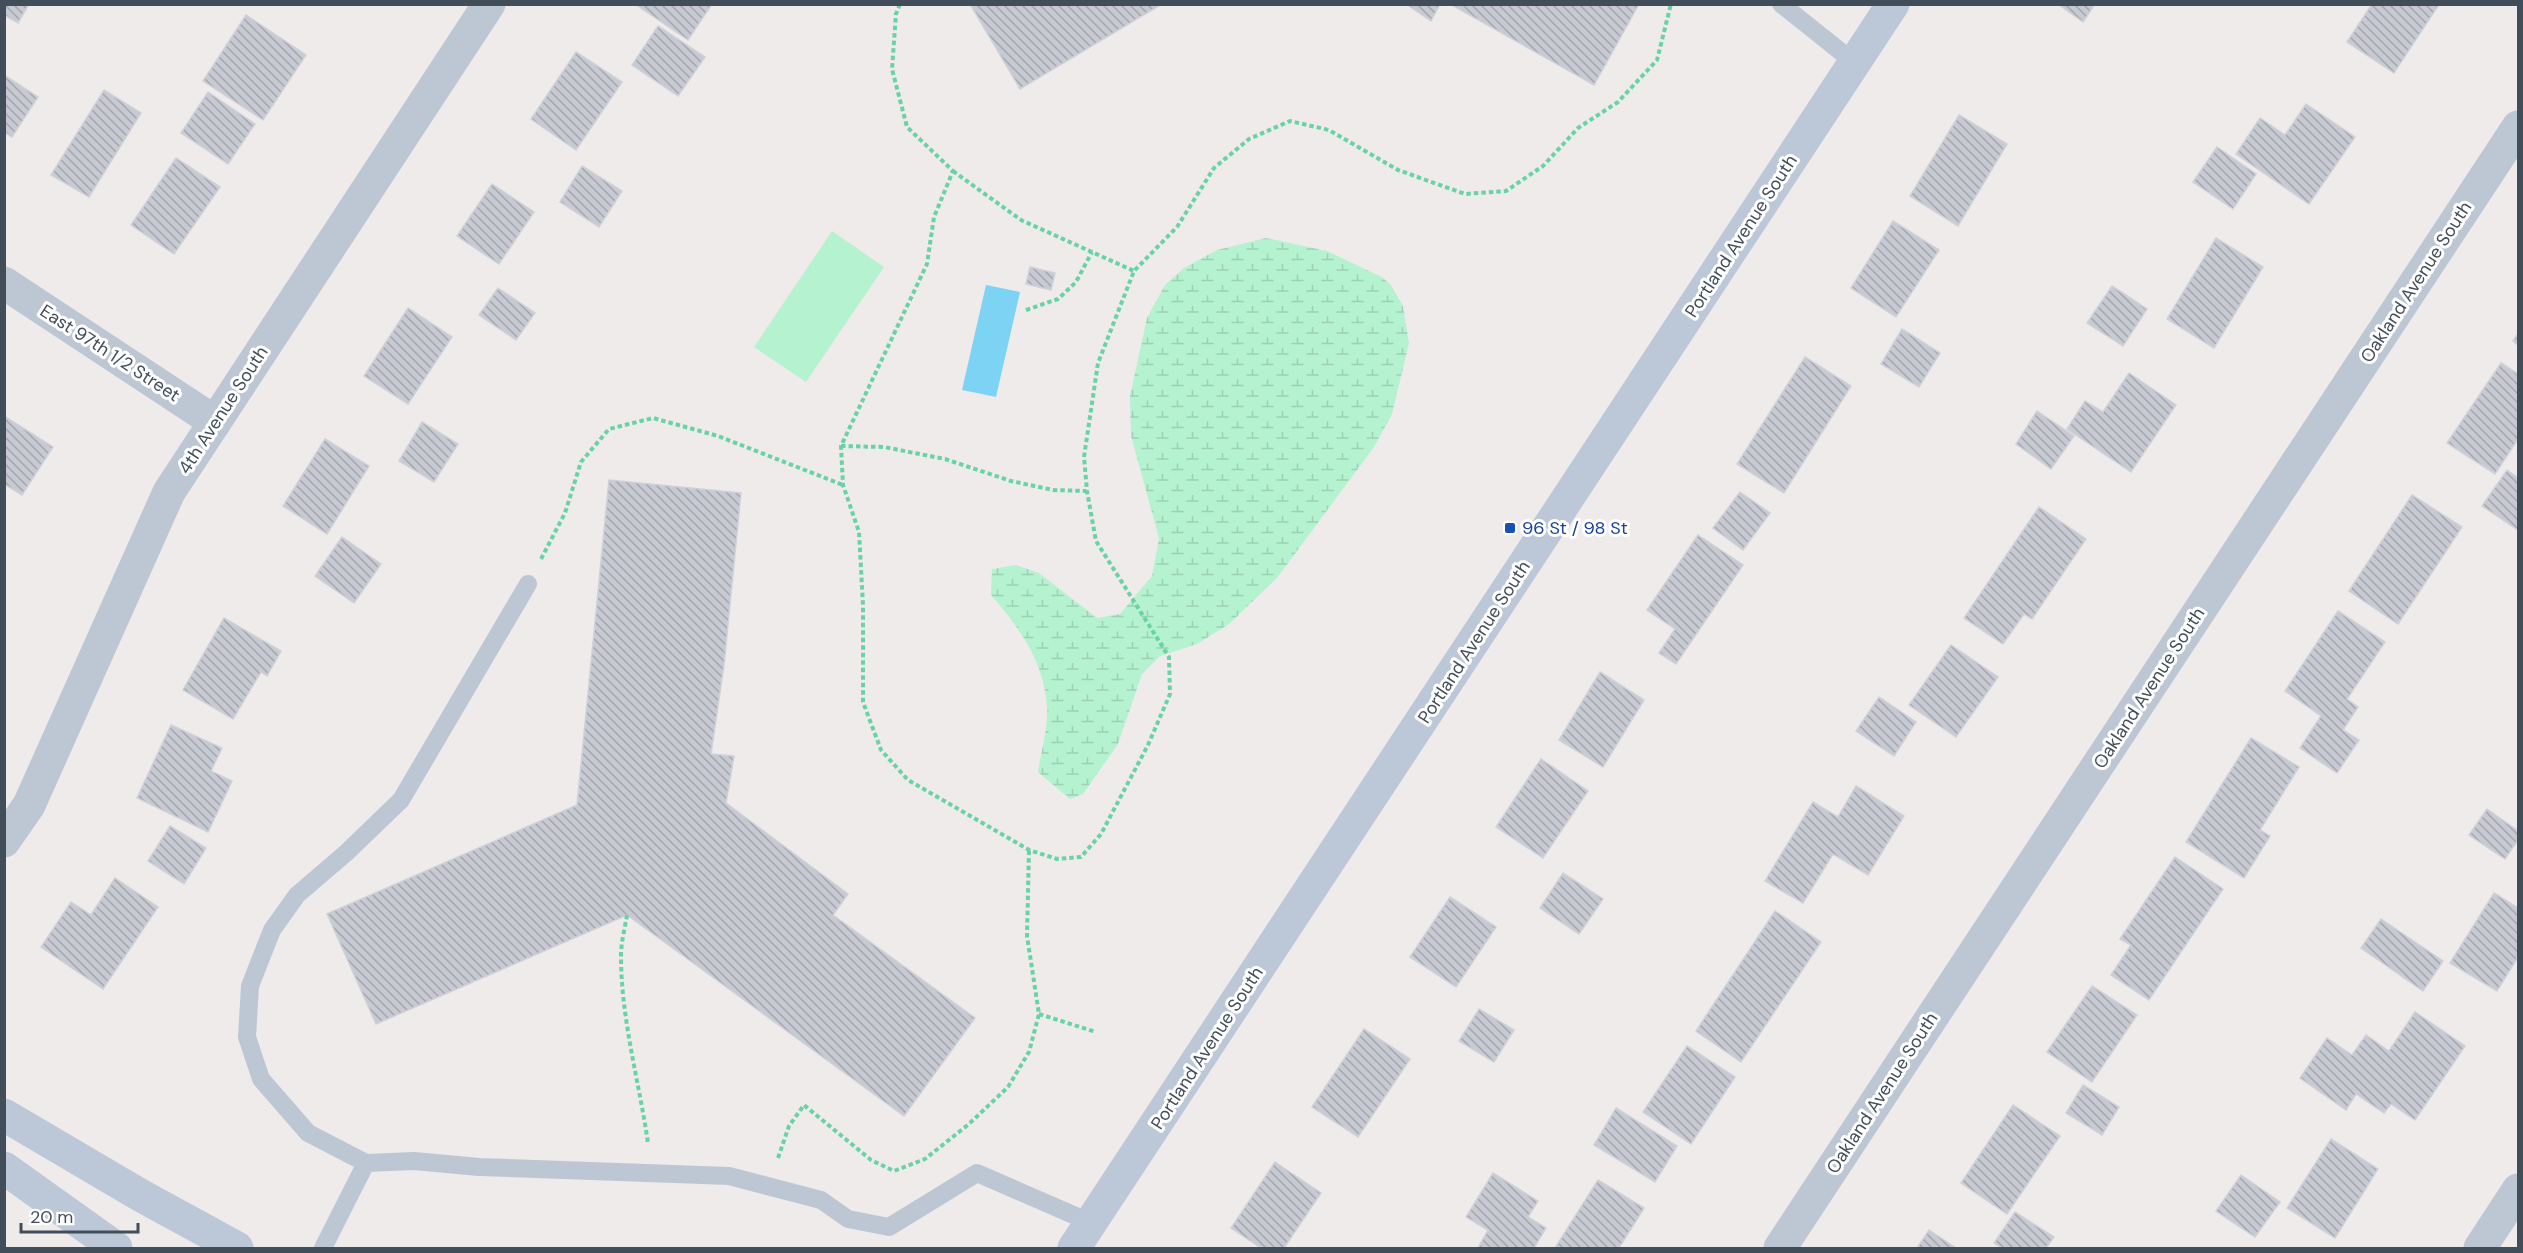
<svg xmlns="http://www.w3.org/2000/svg" width="2523" height="1253" font-family="'DM Sans',sans-serif">
<defs>
<pattern id="wetland-marsh" width="20" height="14" patternUnits="userSpaceOnUse" patternTransform="scale(1.5)"><rect width="20" height="14" fill="#b4f2d0"/><path d="M1 5h8M5 5V1M11 12h8M15 12V8" fill="none" stroke="#9cd1b5"/></pattern>
<pattern id="building-back-hatch" width="6" height="6" patternUnits="userSpaceOnUse" patternTransform="scale(1.5)"><rect width="6" height="6" fill="#c7cad2"/><path d="M-1 5l2 2M0 0l6 6M5-1l2 2" fill="none" stroke="#a3a6ad"/></pattern>
</defs>
<rect width="100%" height="100%" fill="#efebeb"/>
<path fill="#b4f2d0" d="M832 231 884 267 806 382 754 347Z"/>
<path fill="url(#wetland-marsh)" d="M1266 238 1327 251 1382 277 1391 285 1403 306 1409 343 1392 414 1374 447 1277 578 1229 624 1197 644 1160 656 1142 674 1118 744 1083 794 1070 799 1038 772C1041 752 1048 729 1047 708 1045 663 1019 627 991 595L992 569 1016 565 1039 573 1097 618 1120 614 1152 576 1159 538 1131 436 1130 396 1147 318 1165 285 1184 268 1217 250Z"/>
<path fill="#7dd3f3" d="M986 285 1020 292 996 397 962 390Z"/>
<g fill="url(#building-back-hatch)" stroke="#cfd1d8" stroke-width="1.5">
<path d="M4 4H29L18 23 4 15Z"/>
<path d="M635 4H712L688 40Z"/>
<path d="M970 4H1162L1020 89Z"/>
<path d="M1406 4H1440L1431 21Z"/>
<path d="M1450 4H1639L1594 85Z"/>
<path d="M2058 4H2095L2083 22Z"/>
<path d="M2372 4H2435L2438 6 2394 73 2347 42Z"/>
<path d="M246 15 306 55 263 120 203 81Z"/>
<path d="M658 26 705 57 678 96 632 65Z"/>
<path d="M576 52 622 82 576 150 531 119Z"/>
<path d="M4 75 38 97 12 137 4 132Z"/>
<path d="M104 90 141 113 89 197 51 175Z"/>
<path d="M208 92 255 124 228 164 181 133Z"/>
<path d="M2306 104 2355 137 2309 204 2236 154 2260 118 2285 135Z"/>
<path d="M1959 115 2007 144 1958 226 1910 196Z"/>
<path d="M2217 147 2256 174 2233 209 2193 182Z"/>
<path d="M176 158 220 187 174 254 131 225Z"/>
<path d="M582 166 622 191 599 227 560 202Z"/>
<path d="M492 184 534 212 499 264 457 236Z"/>
<path d="M1893 221 1939 250 1896 317 1851 288Z"/>
<path d="M2216 238 2263 267 2214 348 2167 319Z"/>
<path d="M1030 267 1055 273 1051 290 1026 284Z"/>
<path d="M2112 286 2147 309 2123 346 2087 323Z"/>
<path d="M498 288 535 313 516 340 479 315Z"/>
<path d="M408 308 452 337 408 404 364 376Z"/>
<path d="M1902 329 1940 353 1919 387 1881 364Z"/>
<path d="M2518 333V345L2513 341Z"/>
<path d="M1805 357 1851 386 1784 493 1737 464Z"/>
<path d="M2501 363 2518 374V439L2495 474 2447 443Z"/>
<path d="M2129 373 2176 405 2131 472 2067 429 2085 401 2103 412Z"/>
<path d="M2037 411 2074 436 2051 469 2016 444Z"/>
<path d="M4 416 53 447 22 495 4 484Z"/>
<path d="M422 422 458 444 434 482 399 461Z"/>
<path d="M325 439 369 466 327 534 283 506Z"/>
<path d="M2507 470 2518 478V530L2482 506Z"/>
<path d="M609 480 741 493 724 665 711 754 734 756 726 803 848 894 833 915 975 1018 904 1116 627 915 376 1024 327 914 577 805Z"/>
<path d="M1740 492 1770 513 1743 550 1713 528Z"/>
<path d="M2412 495 2462 527 2398 624 2349 591Z"/>
<path d="M2039 507 2086 539 2032 619 2024 614 2003 644 1964 618Z"/>
<path d="M1698 535 1743 565 1676 664 1659 653 1675 629 1647 610Z"/>
<path d="M342 537 381 564 354 603 315 576Z"/>
<path d="M2338 611 2385 642 2347 699 2358 707 2343 730 2359 740 2337 773 2300 748 2321 716 2285 691Z"/>
<path d="M224 618 281 651 267 676 261 672 233 719 183 690Z"/>
<path d="M1951 645 1998 677 1956 737 1909 705Z"/>
<path d="M1600 672 1644 700 1603 767 1559 740Z"/>
<path d="M1879 697 1916 722 1894 756 1856 731Z"/>
<path d="M171 725 222 748 211 771 232 781 208 832 137 798Z"/>
<path d="M2251 738 2299 767 2260 830 2270 836 2244 878 2186 842Z"/>
<path d="M1541 759 1588 791 1543 858 1496 827Z"/>
<path d="M1856 786 1904 816 1868 875 1833 854 1803 903 1765 881 1813 802 1838 817Z"/>
<path d="M2487 809 2518 831V840L2505 859 2469 835Z"/>
<path d="M170 826 206 848 184 884 148 861Z"/>
<path d="M2175 857 2223 889 2149 1000 2111 975 2131 945 2120 939Z"/>
<path d="M1563 873 1603 899 1579 934 1540 908Z"/>
<path d="M115 878 158 907 103 989 41 947 71 902 91 915Z"/>
<path d="M2494 893 2518 908V957L2497 991 2450 963Z"/>
<path d="M1450 897 1496 927 1456 987 1410 957Z"/>
<path d="M1775 911 1821 942 1741 1062 1696 1031Z"/>
<path d="M2381 919 2443 961 2423 991 2361 948Z"/>
<path d="M2092 986 2137 1015 2092 1082 2047 1052Z"/>
<path d="M1479 1009 1514 1030 1494 1062 1459 1041Z"/>
<path d="M2415 1012 2465 1046 2415 1120 2391 1104 2384 1113 2356 1094 2346 1110 2300 1078 2327 1038 2352 1055 2366 1035 2389 1051Z"/>
<path d="M1364 1029 1410 1059 1358 1137 1312 1107Z"/>
<path d="M1687 1046 1735 1077 1691 1144 1643 1112Z"/>
<path d="M2083 1085 2119 1107 2102 1135 2066 1113Z"/>
<path d="M2013 1105 2060 1136 2007 1214 1961 1183Z"/>
<path d="M1616 1108 1677 1146 1655 1182 1594 1145Z"/>
<path d="M2331 1139 2378 1169 2335 1238 2287 1208Z"/>
<path d="M1275 1162 1321 1193 1284 1248H1261L1231 1228Z"/>
<path d="M1493 1173 1538 1201 1528 1217 1546 1228 1534 1248H1478L1488 1230 1466 1217Z"/>
<path d="M2241 1175 2280 1202 2255 1237 2216 1211Z"/>
<path d="M1598 1180 1644 1208 1619 1248H1555Z"/>
<path d="M2015 1212 2054 1237 2046 1248H2002L1994 1243Z"/>
<path d="M1929 1230 1956 1248H1917Z"/>
</g>
<g fill="none" stroke-linecap="round" stroke-linejoin="round">
<g stroke="#69d3a5" stroke-width="4" stroke-dasharray="4.5 3" stroke-linecap="butt">
<path d="M900 4 896 14 892 69 907 127 953 171 934 217 927 264 841 446 843 485 859 532 863 605V702L881 750 908 780 1029 850 1057 859 1081 857 1101 834 1148 745 1170 694 1169 657 1096 541 1087 491 1084 457 1098 363 1134 271 1177 227 1214 168 1249 139 1290 121 1329 130 1398 170 1465 194 1506 191 1543 166 1578 128 1618 102 1657 60 1671 4"/>
<path d="M953 171 1021 220 1134 271"/>
<path d="M1026 310 1058 299 1076 282 1092 252"/>
<path d="M841 446 884 447 945 459 1011 481 1053 490 1086 491"/>
<path d="M541 559 565 513 581 462 609 429 653 418 718 436 843 485"/>
<path d="M627 915C625 928 621 942 621 956 621 1019 639 1081 648 1143"/>
<path d="M1039 1014 1096 1032"/>
<path d="M778 1158 789 1126 804 1105 871 1160 894 1171 925 1159 969 1124 1008 1087 1029 1052 1039 1014 1027 936 1029 850"/>
</g>
<g stroke="#bdc7d3" stroke-width="18">
<path d="M1781 4 1855 63"/>
<path d="M366 1163 308 1133 261 1079 247 1037 250 986 272 930 297 895 346 853 401 800 528 584"/>
<path d="M323 1248 366 1163 414 1161 479 1167 729 1176 821 1200 848 1219 889 1227 977 1173 1092 1223"/>
</g>
<g stroke="#bdc7d3" stroke-width="33">
<path d="M4 283 215 422"/>
<path d="M4 841 29 805 169 492 489 4"/>
<path d="M1780 1248 2518 127"/>
<path d="M2480 1248 2518 1190"/>
</g>
<g stroke="#bcc7d7" stroke-width="33">
<path d="M4 1115 140 1195 237 1248"/>
<path d="M4 1168 116 1248"/>
<path d="M1074 1248 1893 4"/>
</g>
</g>
<rect fill="#1a4fb4" stroke="#fff" stroke-width="2" x="1504" y="522" width="12" height="12" rx="3"/>
<g text-anchor="middle" dominant-baseline="central" stroke-width="6" stroke-linejoin="round" paint-order="stroke">
<g font-size="18" fill="#424d5a" stroke="#fff">
<text transform="translate(1741 236) rotate(-57)">Portland Avenue South</text>
<text transform="translate(2416 282) rotate(-57)">Oakland Avenue South</text>
<text transform="translate(110 353) rotate(33)">East 97th 1/2 Street</text>
<text transform="translate(223 410) rotate(-57)">4th Avenue South</text>
<text transform="translate(1474 642) rotate(-57)">Portland Avenue South</text>
<text transform="translate(2149 688) rotate(-57)">Oakland Avenue South</text>
<text transform="translate(1207 1048) rotate(-57)">Portland Avenue South</text>
<text transform="translate(1882 1093) rotate(-57)">Oakland Avenue South</text>
</g>
<g font-size="18" fill="#164399" stroke="#fff" text-anchor="start">
<text x="1522" y="528">96 St / 98 St</text>
</g>
</g>
<rect width="2523" height="1253" fill="none" stroke="#424d5a" stroke-width="12"/>
<path d="M21 1223v9h117v-9" fill="none" stroke="#424d5a" stroke-width="3"/>
<text x="30" y="1223" font-size="18" fill="#424d5a" stroke="#ffffff" stroke-width="4.5" paint-order="stroke">20 m</text>
</svg>
